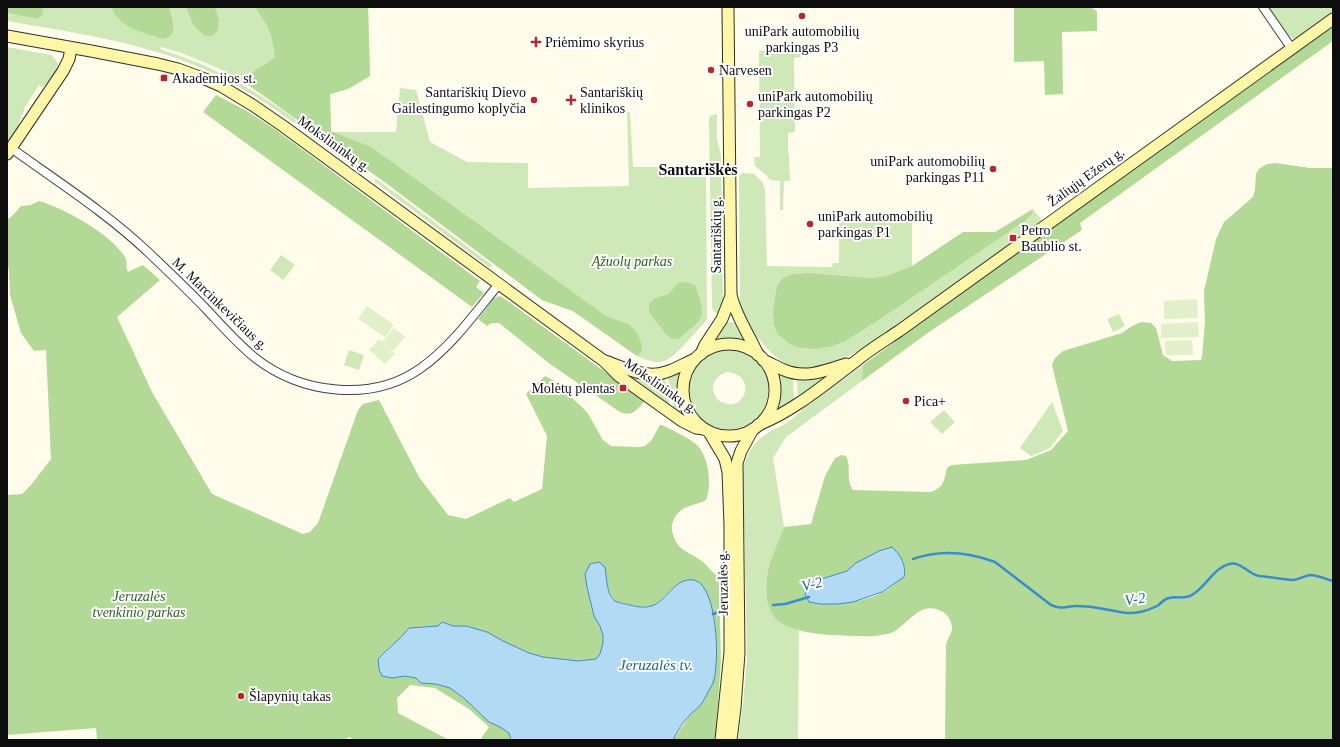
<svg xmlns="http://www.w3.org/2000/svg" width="1340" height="747" font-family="Georgia,serif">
<rect width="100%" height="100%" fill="#fffcec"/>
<g fill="#cfe8b7" fill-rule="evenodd">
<path d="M43 7H111L114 14 174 26 169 7H368L370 76 348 89 330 94 331 132H396L400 88 416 90 430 142 467 162 528 163V188L629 186 627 112H630L633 167H706L707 318 705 322C696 331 675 358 664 361 655 364 646 360 637 356L573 311 542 300 386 183 261 93 247 84 218 68 179 52 161 47 160 49C180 56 201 63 220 73 271 98 320 138 366 172L362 173 360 172C311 136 262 95 206 70 143 42 75 33 7 21V13L37 19Z"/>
<path d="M1268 7H1333V15C1325 20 1302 40 1293 38 1285 35 1273 14 1268 7Z"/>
<path d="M775 46H800L801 57 794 58 795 132 788 133V154H789L790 181H784L783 210H780V181L770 180 766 175 755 166 754 157H760L759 51 775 49Z"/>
<path d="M7 47 51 55C68 69 51 77 42 88L39 85 25 107 16 132 7 145Z"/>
<path d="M717 114V140L721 155 723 303 719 315 713 311 712 307 709 120 710 116Z"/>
<path d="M743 173 754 174 763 183 765 189 767 266 832 267 833 263H839V219H912V266L886 276 871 278 810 273 833 346 844 342 882 318 1025 221 1032 214 1033 209 1043 222 868 346C830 366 797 385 764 345 758 338 751 331 747 323 744 318 742 311 740 306L739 177 740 174Z"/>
<path d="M375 178 492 265 490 268 375 182Z"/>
<path d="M281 255 295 265 283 280 270 270Z"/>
<path d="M1119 314 1125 326 1113 332 1107 319Z"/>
<path d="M727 321 734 323 744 340 731 338 714 340 722 330Z"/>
<path d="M728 349C785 352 779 431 727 429 678 427 674 355 728 349ZM727 372C757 374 746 412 724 403 720 402 716 399 715 395 709 384 717 375 727 372Z"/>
<path d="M349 350 364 355 359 370 344 365Z"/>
<path d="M863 365 862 381 786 437 773 458 784 527 770 567V609C776 623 785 625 799 630L798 740H738L743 705 747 656 743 476C744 451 758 436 781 426 788 423 795 416 801 411L803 409Z"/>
<path d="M680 372C679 390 677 402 687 419L672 408 673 406 668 378Z"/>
<path d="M777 372 793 378 794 400 773 413C779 400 781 386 777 372Z"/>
<path d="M628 375 665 378 670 406 628 376Z"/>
<path d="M825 376V377L798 397 797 379H810Z"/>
<path d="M1052 402 1063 431 1050 448 1031 456 1020 448Z"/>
<path d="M944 410 955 422 942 434 930 422Z"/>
</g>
<g fill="#b2d996" fill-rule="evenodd">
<path d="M7 7H43V14L37 19 7 13Z"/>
<path d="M111 7H169C172 19 180 36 163 39 143 32 120 29 111 7Z"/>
<path d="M186 7H215L219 20 218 30 212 36H205L194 26Z"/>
<path d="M255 7H368L370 76 348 89 330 94 331 132H333L371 147 606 316 628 324 636 331 642 345V351L637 356 573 311 542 300 386 183 247 84C251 66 265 68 275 57L272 38 267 25Z"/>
<path d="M1014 7H1090L1097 11V31L1062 32 1063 94 1045 95 1044 61 1014 62Z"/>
<path d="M1333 27V41L1080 223 1082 230 929 332 862 381 863 365 1218 107Z"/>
<path d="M216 95 245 110 276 130 480 281 476 287 484 293 472 307 203 112Z"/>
<path d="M1275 163 1310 168H1333V740H945L946 644C947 639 951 635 952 630 953 623 948 615 943 612 922 601 914 617 899 628 896 630 894 632 891 633 872 639 850 635 831 635 815 634 794 631 781 623 764 613 765 584 769 567 773 554 779 540 784 527L811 524 825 476 835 458 842 455 846 456C852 467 845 479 853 490L931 492C944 487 944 481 947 468L951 465 1026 460 1051 450 1068 431 1052 365 1055 358 1063 351 1122 333 1132 326 1141 322 1151 323 1156 328 1163 355 1172 361 1201 360 1202 357 1205 322 1204 291 1216 239 1224 222 1253 197 1255 190 1256 174 1259 169 1267 164ZM892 547C899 555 908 565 904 577 896 581 891 588 883 592 864 602 842 604 821 604L815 581 847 571 879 551Z"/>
<path d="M39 201C64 208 111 234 125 257 128 262 125 267 128 272L143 265 160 280 117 317 152 392 212 494 303 534 310 532 318 523 358 410 363 404 379 400 419 477 448 515 466 519 510 498 514 502 542 489 547 436 526 394 545 376 553 380 587 412 603 440 611 446 638 447 645 446 651 441 660 425H662C670 429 693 440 698 446 709 459 712 484 706 500 697 505 685 505 678 513 674 517 671 525 672 530 676 552 688 550 703 562 709 567 712 573 719 577L721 662 715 740H673L689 716 699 707 717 653 715 620 705 590 695 580 683 582 676 585 660 601 652 606 639 607 615 601 609 592 586 574 594 616 600 626 603 635 604 643 600 654 596 659 578 661 543 657 529 653 503 641 487 632 466 626H453L442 622 438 626 409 628 402 638 387 649 392 678 405 676 416 678 421 683 436 684 450 688 465 699 489 722 500 727 509 733 511 740H480L489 727 469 709 435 688 410 685 397 698 398 713 449 740H353L350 737 343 740H97L96 728 7 735V495L22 494 31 485 51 459 46 350 34 351 21 333 10 295 9 270 7 265V220L12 216 21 206 31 205Z"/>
<path d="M1033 209 1032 214 1025 221 882 318 844 342 833 346 816 349 797 347 788 343 778 334 774 325 773 312 777 286 783 278 794 274 810 273 871 278 886 276 912 266 963 232H995Z"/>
<path d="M685 282 695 285C697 291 703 307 702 313 700 324 686 332 678 339H672L665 333 649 312V305L653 299 669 294 678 283Z"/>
<path d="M499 296 502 297 645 401C636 410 633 417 620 412L550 364 499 323H492L487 326 478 319 493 299Z"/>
</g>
<g fill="#e1f0c8">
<path d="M1197 299 1198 318 1164 319V301Z"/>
<path d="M367 306 394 325 385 337 358 319Z"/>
<path d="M1198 322 1199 337 1161 338V324Z"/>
<path d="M394 328 405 337 393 351 382 342Z"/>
<path d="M379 339 395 354 385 364 369 350Z"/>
<path d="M1192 340 1193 355H1166L1165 341Z"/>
</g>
<g fill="#b2daf5" stroke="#398dcc">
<path d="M892 547C900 554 907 566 904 577L882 592 853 602 838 604H821L809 602 805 594 809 585 815 581 847 571 856 563 879 551Z"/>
<path d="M599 562 605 567C607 577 606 595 615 601 619 603 626 604 630 605 637 607 644 608 651 606 667 602 674 577 694 580 718 585 720 665 713 683 709 690 704 701 699 707 696 710 692 712 690 715 683 721 677 732 673 740H511L509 733 500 727 489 722 465 699 450 688 436 684 421 683 416 678 405 676 392 678 382 676 379 669 378 659C388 648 400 640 409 628L438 626 442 622 453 626H466L487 632 503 641 529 653 543 657 578 661 596 659 600 654 603 643V635L600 626 594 616 587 587 585 574 590 564Z"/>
</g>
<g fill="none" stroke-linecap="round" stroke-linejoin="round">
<g stroke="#398dcc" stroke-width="2.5">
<path d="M913 559C941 549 968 552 995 562L1051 605C1063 610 1065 606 1077 606 1086 606 1095 607 1104 609 1117 611 1126 615 1140 612 1145 611 1151 609 1157 606 1161 604 1163 599 1169 598 1176 596 1183 599 1190 596 1205 589 1213 568 1229 564 1241 561 1248 574 1259 576 1270 577 1281 579 1292 580 1298 580 1304 576 1310 575 1317 575 1326 579 1333 581"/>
<path d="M773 605 785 604 809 597"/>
<path d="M713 614 719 612"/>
</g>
<g stroke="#404040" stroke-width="10">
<g id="street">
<path d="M1263 7 1292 49"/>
<path d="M11 148C58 182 107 213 149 253 169 272 189 291 208 311 223 327 237 343 254 357 300 394 372 403 421 368 452 346 475 313 499 284"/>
</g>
</g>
<g stroke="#2f2f2f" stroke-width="13">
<g id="secondary">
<path d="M728 7 731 295C736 317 749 334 758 355"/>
<path d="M7 36 91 51 158 64 178 69 205 79 221 86 254 106 283 126 604 361 619 376 682 421 696 428 704 429"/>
<path d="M7 154 63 71 69 59 71 48"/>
<circle cx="729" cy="390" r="46"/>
<path d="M701 354 705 345 722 319 731 296"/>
<path d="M763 360C770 363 777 367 784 370 805 379 825 371 846 364"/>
<path d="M605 361C625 368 646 379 666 372 676 369 685 363 695 359"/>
<path d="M758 425C794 411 825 384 856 361 869 350 884 341 899 331L1333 19"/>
<path d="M709 432 725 459 728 472 730 525V652L721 740"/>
<path d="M731 740 735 708 739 653 737 463 741 451 753 429"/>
</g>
</g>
<use href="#street" stroke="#fff" stroke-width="8"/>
<use href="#secondary" stroke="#fef7a8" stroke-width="11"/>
</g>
<g fill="#bb2629" stroke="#fff" stroke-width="1.5">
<circle cx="802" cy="16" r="4"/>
<path d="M534 36h4v4h4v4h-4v4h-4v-4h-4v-4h4z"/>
<circle cx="711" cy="70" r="4"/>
<rect x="160" y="74" width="8" height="8" rx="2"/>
<circle cx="534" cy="100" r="4"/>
<path d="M569 94h4v4h4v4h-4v4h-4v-4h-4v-4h4z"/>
<circle cx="750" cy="104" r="4"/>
<circle cx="993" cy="169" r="4"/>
<circle cx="810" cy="224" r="4"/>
<rect x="1009" y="234" width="8" height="8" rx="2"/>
<rect x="619" y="384" width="8" height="8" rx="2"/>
<circle cx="906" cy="401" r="4"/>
<circle cx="241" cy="696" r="4"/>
</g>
<g text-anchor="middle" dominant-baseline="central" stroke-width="4" stroke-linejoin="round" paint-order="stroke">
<g font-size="14" fill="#0d0d0d" stroke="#fff" text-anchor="start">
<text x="802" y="31" text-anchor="middle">uniPark automobilių<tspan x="802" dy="16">parkingas P3</tspan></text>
<text x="545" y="42">Priėmimo skyrius</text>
<text x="719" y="70">Narvesen</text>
<text x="172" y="78">Akademijos st.</text>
<text x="526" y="92" text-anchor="end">Santariškių Dievo<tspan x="526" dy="16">Gailestingumo koplyčia</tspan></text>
<text x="580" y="92">Santariškių<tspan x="580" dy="16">klinikos</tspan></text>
<text x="758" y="96">uniPark automobilių<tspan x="758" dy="16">parkingas P2</tspan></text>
<text x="985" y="161" text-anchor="end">uniPark automobilių<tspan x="985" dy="16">parkingas P11</tspan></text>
<text x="818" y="216">uniPark automobilių<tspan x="818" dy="16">parkingas P1</tspan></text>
<text x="1021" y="230">Petro<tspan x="1021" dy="16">Baublio st.</tspan></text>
<text x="615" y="388" text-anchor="end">Molėtų plentas</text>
<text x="914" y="401">Pica+</text>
<text x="249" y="696">Šlapynių takas</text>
</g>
<g font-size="14" fill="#0d0d0d" stroke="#fff">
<text transform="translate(334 144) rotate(36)">Mokslininkų g.</text>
<text transform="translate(1086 177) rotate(-36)">Žaliųjų Ežerų g.</text>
<text transform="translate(716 235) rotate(-90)">Santariškių g.</text>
<text transform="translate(220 304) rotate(44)">M. Marcinkevičiaus g.</text>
<text transform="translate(661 386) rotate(35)">Mokslininkų g.</text>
<text transform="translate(723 583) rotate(-91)">Jeruzalės g.</text>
</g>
<g font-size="14" font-style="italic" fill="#2a631e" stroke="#fff">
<text x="632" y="261">Ąžuolų parkas</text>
<text x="139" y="596">Jeruzalės<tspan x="139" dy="16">tvenkinio parkas</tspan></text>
</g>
<g font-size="15" font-style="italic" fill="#175f9d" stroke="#fff">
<text transform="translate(812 584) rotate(-14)">V-2</text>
<text transform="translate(1135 599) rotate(-9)">V-2</text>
<text x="656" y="665">Jeruzalės tv.</text>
</g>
<g font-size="16" font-weight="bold" fill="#0d0d0d" stroke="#fff">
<text x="698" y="169">Santariškės</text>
</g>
</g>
<rect width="1340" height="747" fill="none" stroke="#0d0d0d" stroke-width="16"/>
</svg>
